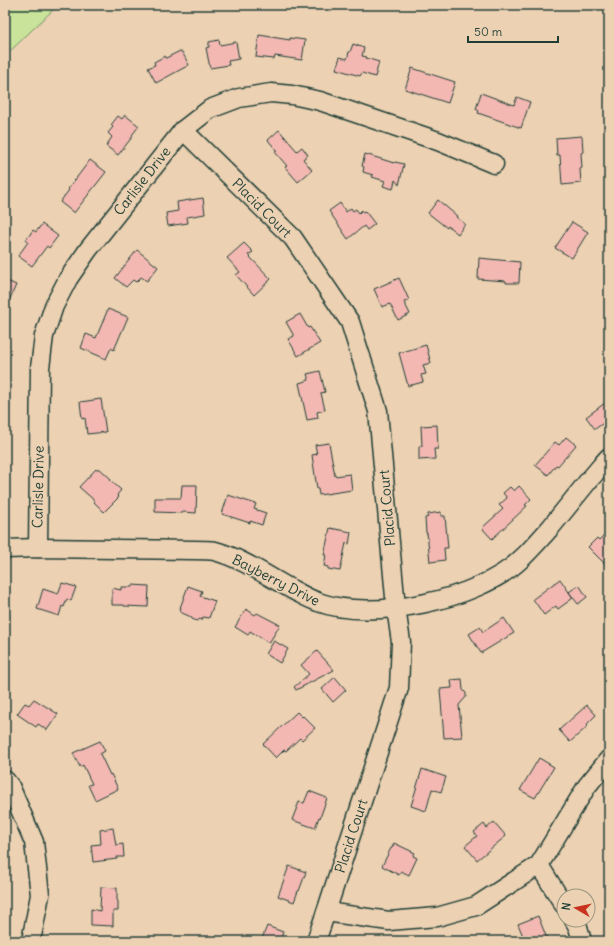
<svg xmlns="http://www.w3.org/2000/svg" width="614" height="946" font-family="Delius,sans-serif">
<rect width="100%" height="100%" fill="#ecd1b3"/>
<filter id="ink" filterUnits="userSpaceOnUse"><feTurbulence type="fractalNoise" baseFrequency=".025" numOctaves="2"/><feDisplacementMap in="SourceGraphic" scale="8" xChannelSelector="R" yChannelSelector="G"/><feConvolveMatrix kernelMatrix="1 2 1 2 8 2 1 2 1" color-interpolation-filters="sRGB"/></filter>
<g filter="url(#ink)">
<path fill="#c9e39a" stroke="#749067" d="M5 5H58L5 56Z"/>
<g fill="#f4b8b3" stroke="#1f3d34">
<path d="M259 35 290 40V38L305 40 302 60 275 56 274 59 256 57Z"/>
<path d="M219 40 220 45 236 42 239 59 228 61 229 65 210 68 206 48 209 47V42Z"/>
<path d="M353 44 364 48 362 56 367 57 366 58 379 62 375 77 362 73 360 76 336 69 340 57 347 59 349 52H350Z"/>
<path d="M180 51 181 52H182L189 65 156 83 148 68 155 65 154 62 165 56 166 58Z"/>
<path d="M412 68 455 82 448 103 405 89Z"/>
<path d="M481 93 514 105 517 97 530 102 521 128 478 113 479 111 476 109Z"/>
<path d="M125 115 139 126 132 135 133 136 118 155 106 146 112 137 108 133 113 127 111 125 118 116 122 119Z"/>
<path d="M279 130 297 151 302 147 308 155 303 159 312 170 298 182 285 167 287 166 275 152 277 151 268 140Z"/>
<path d="M582 136 583 152 581 153 582 168 580 169 581 183 562 185 560 155H557L556 138Z"/>
<path d="M365 154 394 163 395 162 404 164 399 185 395 180 393 189 383 186 385 181 372 177 373 175 363 172 364 167 362 166Z"/>
<path d="M90 160 106 172 74 213 60 202 69 190 68 189Z"/>
<path d="M203 198 205 214 187 217 188 223 168 226 166 213 178 211 177 202Z"/>
<path d="M438 200 457 216 456 217 465 224 458 234 448 226 447 228 428 213Z"/>
<path d="M340 203 346 212 351 208 353 211 356 209 359 213 362 210 363 212 365 211 375 224 367 230 364 226 348 239 329 211Z"/>
<path d="M572 222 588 232 572 258 555 248Z"/>
<path d="M42 224 58 236 49 248 47 246 32 266 18 256 28 242 26 240 33 230 36 232Z"/>
<path d="M244 243 253 252 248 255 271 279 254 295 236 275 240 272 227 258Z"/>
<path d="M137 250 158 267 147 281 141 277 136 282 133 280 126 287 115 278Z"/>
<path d="M479 258 520 262 519 283H506V281L478 279Z"/>
<path d="M399 278 409 300 404 302 410 314 398 320 390 304 382 307 374 289Z"/>
<path d="M5 280 16 285 5 310Z"/>
<path d="M108 309 128 317 114 350 111 348 106 359 81 348 86 334 96 338Z"/>
<path d="M300 314 308 328 310 327 320 343 298 356 288 339 294 336 286 322Z"/>
<path d="M426 345 431 363 423 365 426 374 421 375 423 382 408 386 399 353Z"/>
<path d="M320 371 325 392 321 393 325 410 317 412 318 418 307 420 299 383 309 380 307 374Z"/>
<path d="M101 399 106 432 87 434 85 418 82 419 80 402Z"/>
<path d="M609 400V419L595 429 586 417Z"/>
<path d="M437 425 438 449H434L435 459 419 460V446H422L421 426Z"/>
<path d="M566 437 576 445 558 466 556 465 548 475 535 465 555 442 559 445Z"/>
<path d="M329 443 335 476 350 474 352 490 319 495 318 489H317L312 455 317 454 315 445Z"/>
<path d="M99 468 111 479 110 480 121 490 117 495 119 497 104 512 94 502 95 501 79 487 96 469 97 470Z"/>
<path d="M182 485H197L196 513 183 512V513L155 512V498H181Z"/>
<path d="M519 486 531 499 525 505 527 506 492 539 482 528 503 509 499 505 507 498 503 493 510 487 514 491Z"/>
<path d="M228 495 256 504 254 509 266 513 262 525 250 521V523L222 514Z"/>
<path d="M441 512V516H445L448 548H444L445 560 430 562 427 533H426L425 518 428 517V514Z"/>
<path d="M330 528 351 532 349 544 346 543 340 571 328 569V567L324 566 326 555H324Z"/>
<path d="M609 530V568L588 547 597 538 599 540Z"/>
<path d="M560 579 573 598 558 609 556 606 544 615 533 599Z"/>
<path d="M62 583 76 587 71 601 67 599 64 607 62 606 59 616 37 609 43 589 58 594Z"/>
<path d="M132 585 149 586 148 607 124 606V605H112V588L121 590V587H132Z"/>
<path d="M579 585 587 597 578 604 569 592Z"/>
<path d="M188 586 202 591 200 596 215 601 209 618 203 617 202 620 200 619 197 621 192 619 191 617 180 612 181 608H180Z"/>
<path d="M246 609 255 615 257 613 280 625 269 643 250 631 248 635 235 627Z"/>
<path d="M504 618 514 633 481 653 469 634 480 627 483 632Z"/>
<path d="M274 641 288 649 280 663 266 654Z"/>
<path d="M317 651 334 670 296 690 294 687 309 674 301 665Z"/>
<path d="M335 677 346 690 333 702 322 689Z"/>
<path d="M462 679 463 690 466 693V697L459 705 462 737 444 738 440 689 452 688 451 680Z"/>
<path d="M34 699 58 714 47 730 38 724 36 727 17 714 25 703 29 705Z"/>
<path d="M587 705 596 715 587 724 588 726 570 742 559 730Z"/>
<path d="M297 712 302 717 303 716 315 728 302 740 300 738 286 751 284 750 276 758 263 744Z"/>
<path d="M100 741 105 751 100 754 110 775 111 774 118 789 95 800 88 785 92 784 83 765 80 767 73 753Z"/>
<path d="M539 758 554 767 535 798 520 790Z"/>
<path d="M422 769 446 777 441 792 432 789 426 811 411 806Z"/>
<path d="M309 791 327 798 320 818 319 817 315 828 292 820 299 802 304 803Z"/>
<path d="M494 822 506 836 477 860 465 846 477 836 474 832 484 824 487 828Z"/>
<path d="M113 828 116 845 123 844 124 857H117V859L93 862 91 845 101 844 100 830Z"/>
<path d="M394 843 415 853 413 856 417 858 409 875 401 871 399 875 382 866 391 848H392Z"/>
<path d="M289 866 306 872 299 891H298L294 902 278 896Z"/>
<path d="M101 887 117 888V900L118 901V911H113V926L91 925V909L100 911Z"/>
<path d="M538 916 548 941H525L518 924Z"/>
<path d="M267 926 283 932 280 941H261Z"/>
</g>
<g fill="none" stroke-linecap="round" stroke-linejoin="round">
<g stroke="#1f3d34" stroke-width="21">
<g id="minor">
<path d="M183 130 293 238 350 322 378 411 396 608 401 642 399 688 326 912 316 941"/>
<path d="M38 548 40 368 44 336 54 306 68 279 88 250 183 130 210 109 239 98 271 93 292 95 320 101 438 141 494 164"/>
<path d="M5 549 38 548 194 550C201 550 208 550 215 551 241 558 269 577 293 590 301 594 309 599 318 602 372 622 478 600 520 560 531 550 541 538 551 527 564 511 576 496 589 480 596 473 602 464 609 457"/>
<path d="M5 780 10 786 34 842 40 895 31 941"/>
<path d="M539 865 564 905"/>
<path d="M326 912 389 921 437 917 476 906 539 865 587 786 609 759"/>
<path d="M574 920 578 927 582 941"/>
</g>
</g>
<use href="#minor" stroke="#ecd1b3" stroke-width="18"/>
</g>
</g>
<g text-anchor="middle" dominant-baseline="central" stroke-width="3" stroke-linejoin="round" paint-order="stroke">
<g font-size="14" fill="#1f3d34" stroke="#ecd1b3">
<text transform="translate(142 181) rotate(-52)">Carlisle Drive</text>
<text transform="translate(262 208) rotate(45)">Placid Court</text>
<text transform="translate(38 487) rotate(-89)">Carlisle Drive</text>
<text transform="translate(387 508) rotate(-95)">Placid Court</text>
<text transform="translate(276 580) rotate(27)">Bayberry Drive</text>
<text transform="translate(351 836) rotate(-72)">Placid Court</text>
</g>
</g>
<rect width="614" height="946" fill="none" stroke="#ecd1b3" stroke-width="20"/>
<rect x="10" y="10" width="594" height="926" fill="none" stroke="#1f3d34" stroke-width="1.5" filter="url(#ink)"/>
<g transform="translate(576 908) rotate(279)"><circle r="19" fill="#ecd1b3" stroke="#9a9680"/>
<path d="M0-3L7 15L0 10L-7 15Z" fill="#c8321e"/>
<text y="-6" font-size="11" font-weight="bold" text-anchor="middle" fill="#1f3d34">N</text>
</g>
<path d="M468 36v6h90v-6" fill="none" stroke="#1f3d34" stroke-width="2"/>
<text x="474" y="36" font-size="12" fill="#1f3d34" stroke="#ecd1b3" stroke-width="3" paint-order="stroke">50 m</text>
</svg>
